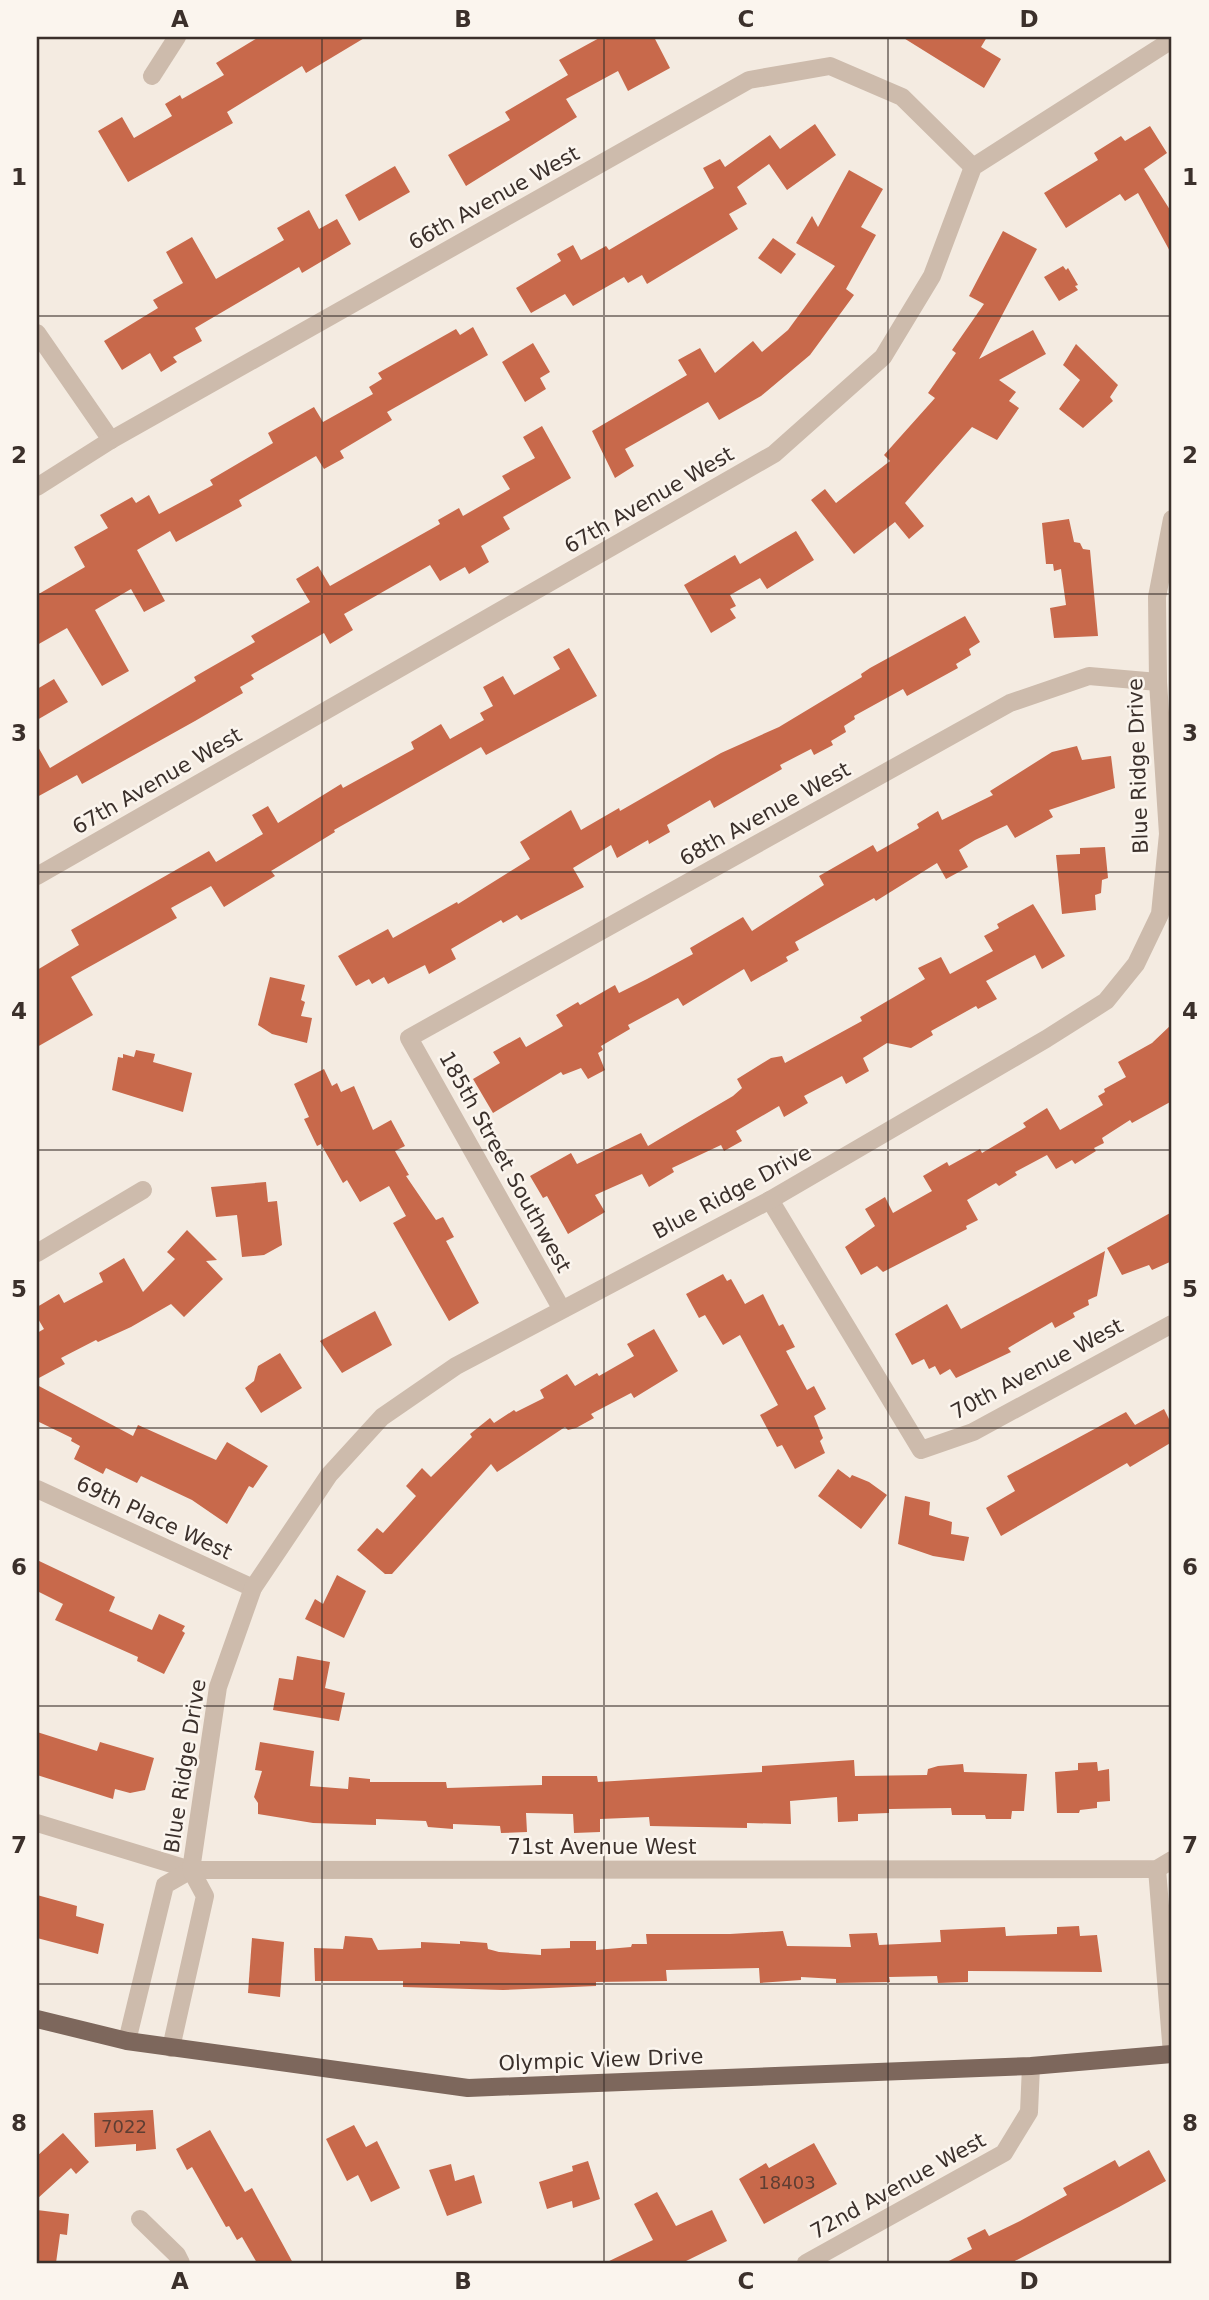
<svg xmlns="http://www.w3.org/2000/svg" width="1209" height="2300" font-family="'DejaVu Sans',sans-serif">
<rect width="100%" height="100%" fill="#f4ebe1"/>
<g fill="#c8694b">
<path d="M259 37H366L306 73 302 66 227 112 233 123 128 182 98 131 122 117 134 138 172 116 165 104 180 95 182 99 224 75 216 63Z"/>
<path d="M601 37H654L670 68 628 91 618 71 566 99 577 117 466 186 448 155 510 120 505 112 568 75 559 60Z"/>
<path d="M902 37H987L981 47 1001 59 984 88Z"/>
<path d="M815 124 836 155 787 190 769 164 737 187 747 204 729 214 738 229 647 284 642 275 628 283 624 277 573 306 565 294 531 313 516 288 561 261 557 254 573 245 581 260 606 246 609 250 714 188 703 168 720 159 725 167 770 135 780 149Z"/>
<path d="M1150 126 1167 153 1144 169 1172 213V255L1138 193 1125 201 1120 194 1066 228 1044 193 1098 160 1094 153 1121 136 1125 141Z"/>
<path d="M395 166 410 192 359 221 345 195Z"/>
<path d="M849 170 883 189 861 227 876 235 846 289 854 295 810 355 761 396 719 420 708 402 625 449 634 466 615 478 592 431 687 375 678 360 700 348 715 373 753 341 762 352 788 330 835 266 796 243 812 216 818 227Z"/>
<path d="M309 210 319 229 337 219 351 244 302 273 299 267 195 328 202 341 173 357 177 362 161 372 150 353 122 370 104 341 158 308 153 300 183 283 166 252 192 237 216 279 284 240 277 228Z"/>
<path d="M1003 231 1037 249 979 359 1033 330 1046 354 999 380 1016 392 1009 401 1019 408 997 440 972 427 905 503 924 526 909 539 895 522 854 554 811 500 825 489 836 503 890 461 884 455 935 398 928 393 956 353 952 350 984 304 969 296Z"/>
<path d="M773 238 796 254 781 274 758 258Z"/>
<path d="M1063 266 1066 270 1068 268 1078 285 1075 286 1078 290 1059 301 1044 277Z"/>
<path d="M473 327 488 355 387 412 392 420 340 451 344 458 324 469 316 456 239 500 242 506 176 542 170 531 137 550 165 601 144 612 131 589 95 610 129 671 102 686 67 628 37 645V595L85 567 74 547 108 528 100 515 132 497 136 503 149 495 159 514 213 485 210 480 273 443 268 433 314 407 323 422 373 394 369 387 382 379 378 373 456 329 460 335Z"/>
<path d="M533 343 550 372 540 378 546 389 525 402 502 362Z"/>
<path d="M1076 344 1118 385 1110 397 1113 401 1083 428 1059 409 1080 380 1063 365Z"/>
<path d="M542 426 571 478 503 517 510 529 481 546 489 562 469 574 465 567 440 581 430 565 344 614 353 630 330 644 324 633 251 675 254 679 240 687 243 693 195 721 82 784 77 775 37 797V745L50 768 196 681 194 677 255 642 251 636 310 602 296 579 318 566 330 586 440 524 438 520 459 508 463 516 510 489 502 476 535 458 523 437Z"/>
<path d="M1069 519 1074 542 1080 543 1083 549 1090 550 1098 636 1054 638 1050 608 1066 605 1061 569 1054 571 1053 564H1046L1042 523Z"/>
<path d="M796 531 814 560 767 589 760 578 730 595 736 606 730 609 736 618 711 633 684 585 735 555 740 564Z"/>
<path d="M965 616 980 642 969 649 971 655 956 664 958 668 907 696 903 689 854 716 855 719 844 726 846 732 831 741 833 745 814 755 811 749 780 765 782 769 714 808 710 800 667 825 670 832 649 844 648 840 617 858 611 845 573 868 584 887 521 920 517 915 503 923 501 920 451 949 456 959 429 974 425 965 388 984 384 977 372 984 369 979 356 986 338 956 388 929 393 938 457 902 458 904 530 859 520 842 571 810 581 830 619 808 620 811 721 753 779 727 862 677 861 674 870 668Z"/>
<path d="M569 648 597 696 486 755 481 747 334 830 335 832 271 871 275 876 224 907 211 886 171 908 177 918 71 977 93 1015 37 1047V970L79 945 71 930 209 851 216 862 263 834 252 815 268 806 278 823 341 784 343 788 414 749 411 742 441 724 450 739 484 720 480 713 493 706 483 687 503 676 514 695 560 669 553 657Z"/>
<path d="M54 679 68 702 37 720V689Z"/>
<path d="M1077 746 1082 760 1111 756 1115 788 1049 810 1053 817 1015 838 1007 825 975 840 959 850 968 867 946 879 937 863 876 901 874 898 795 942 799 950 786 957 788 961 751 982 744 969 683 1006 678 998 628 1025 630 1029 601 1046 603 1050 598 1053 605 1070 588 1079 581 1068 563 1075 561 1072 493 1113 473 1079 500 1063 493 1052 520 1037 526 1047 563 1026 556 1015 578 1002 580 1005 615 985 619 993 647 979 693 954 690 948 743 917 752 931 824 885 819 876 873 845 877 852 919 828 917 824 938 811 942 820 993 795 990 791 1052 752Z"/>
<path d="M1105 847 1108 878 1102 880 1101 893 1095 895 1096 910 1062 914 1056 855 1080 854V848Z"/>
<path d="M1033 904 1065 956 1042 969 1035 955 986 981 997 999 978 1009 976 1006 931 1031 933 1035 911 1048 887 1043 863 1058 869 1071 846 1084 842 1076 804 1096 808 1103 784 1117 779 1106 736 1131 742 1141 724 1151 721 1145 672 1168 674 1172 649 1187 642 1174 595 1195 605 1212 568 1234 547 1196 543 1198 530 1176 571 1153 577 1164 641 1133 648 1146 733 1096 742 1088 737 1079 771 1058 782 1056 785 1063 862 1021 860 1017 925 979 918 968 941 957 950 974 993 951 984 936 999 928 997 924Z"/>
<path d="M270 977 305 985 301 1000 305 1002 301 1016 312 1018 307 1043 272 1034 258 1025Z"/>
<path d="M1172 1024V1101L1132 1123 1130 1120 1102 1138 1104 1143 1094 1148 1096 1151 1075 1164 1072 1160 1056 1169 1047 1155 1015 1172 1017 1175 999 1186 996 1183 967 1200 978 1220 966 1226 967 1229 883 1272 877 1266 861 1275 845 1247 875 1226 865 1209 885 1197 893 1213 932 1191 923 1176 947 1162 949 1166 980 1149 982 1153 1026 1127 1023 1123 1047 1108 1060 1130 1103 1105 1098 1096 1105 1092 1104 1089 1126 1077 1118 1062 1152 1043Z"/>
<path d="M136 1050 155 1054 153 1062 192 1073 183 1112 112 1090 118 1057 123 1058V1054L134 1057Z"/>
<path d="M324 1069 332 1086 337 1083 341 1092 354 1086 373 1130 391 1120 405 1146 395 1151 409 1175 406 1176 436 1220 443 1217 454 1237 446 1241 479 1303 449 1321 393 1223 406 1216 389 1186 360 1202 347 1180 343 1183 321 1144 317 1146 304 1119 309 1117 294 1084Z"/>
<path d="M266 1182 268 1202 277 1201 282 1245 264 1255 242 1257 237 1215 216 1217 211 1187Z"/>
<path d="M1172 1212V1261L1152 1270 1149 1265 1122 1275 1107 1248Z"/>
<path d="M187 1230 217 1260 206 1261 223 1279 184 1317 171 1304 131 1327 98 1342 96 1340 61 1358 65 1364 37 1379V1333L44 1329 37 1317V1307L59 1294 64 1303 103 1282 99 1273 124 1258 143 1292 175 1259 167 1252Z"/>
<path d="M1105 1251 1097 1296 1088 1300 1089 1305 1073 1313 1075 1317 1055 1328 1052 1322 1008 1348 1011 1352 956 1378 950 1369 940 1375 935 1366 929 1369 924 1359 912 1365 895 1334 947 1304 961 1329Z"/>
<path d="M723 1274 727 1281 731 1279 745 1304 763 1294 779 1326 783 1324 795 1347 786 1351 807 1390 814 1386 826 1409 814 1416 823 1438 820 1441 825 1453 795 1469 782 1445 777 1447 760 1415 778 1405 740 1335 723 1345 705 1315 699 1318 686 1294Z"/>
<path d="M375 1311 392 1345 342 1373 320 1341Z"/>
<path d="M654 1329 678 1371 634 1398 631 1393 591 1414 594 1418 576 1428 568 1430 565 1427 497 1472 491 1464 392 1574H385L357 1550 377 1528 383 1533 416 1496 406 1486 422 1468 431 1477 472 1437 470 1434 490 1418 494 1423 514 1410 516 1412 544 1398 540 1390 567 1374 575 1386 597 1373 599 1376 634 1356 627 1344Z"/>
<path d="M280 1353 302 1388 261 1413 245 1388 254 1381 258 1366Z"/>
<path d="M37 1385 133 1436 138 1425 216 1460 227 1442 268 1466 253 1488 249 1486 227 1524 192 1500 141 1476 137 1483 106 1468 103 1474 74 1459 80 1446 71 1441 72 1438 37 1421Z"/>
<path d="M1164 1409 1172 1425V1442L1130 1467 1127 1463 1001 1536 986 1508 1015 1491 1007 1476 1126 1412 1135 1425Z"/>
<path d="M838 1469 850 1478 852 1475 869 1482 887 1495 861 1529 818 1496Z"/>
<path d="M905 1496 930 1502 929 1515 952 1522 951 1534 969 1537 964 1561 933 1556 898 1544Z"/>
<path d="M37 1560 115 1597 109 1611 152 1630 159 1614 185 1626 182 1631 185 1633 164 1674 137 1661 138 1657 55 1620 63 1604 37 1591Z"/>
<path d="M337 1575 366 1591 344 1638 305 1619 315 1599 323 1604Z"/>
<path d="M297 1656 330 1662 325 1688 345 1693 339 1721 273 1710 279 1678 293 1680Z"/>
<path d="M37 1732 97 1751 100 1742 154 1758 145 1790 130 1793 115 1789 113 1799 37 1775Z"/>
<path d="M260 1742 314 1751 310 1786 348 1789 349 1777 370 1779V1782H446L447 1788 542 1785V1776H597L598 1782 762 1772V1766L854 1760 855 1776 927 1775 928 1769 938 1766 963 1764 964 1772 1027 1774 1024 1811H1012L1011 1819H986L985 1815H952L951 1808 889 1809V1813L858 1814V1821L838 1822 837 1797 790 1801 791 1824 747 1823V1828L650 1826 649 1817 600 1819V1832L574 1833 573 1814 526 1813 527 1832 501 1833 500 1826 453 1824V1829L428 1827 426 1821 376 1819V1825L313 1823 258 1814V1803L254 1797 262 1771 255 1770Z"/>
<path d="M1097 1762 1098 1771 1109 1769 1110 1801 1097 1802V1808L1080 1810 1079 1813H1057L1055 1772 1078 1770V1763Z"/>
<path d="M37 1895 77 1906 76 1916 104 1924 98 1954 37 1938Z"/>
<path d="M1079 1926 1080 1936 1097 1935 1102 1972 968 1971V1982L938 1983 937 1976 889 1977 890 1982 836 1983V1979L801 1977V1980L760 1983 759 1968 666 1970 667 1981 596 1982V1986L503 1990 403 1987V1981H315L314 1948 343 1949 345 1936 372 1938 378 1950 421 1948V1942L460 1944V1941L487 1943 488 1949 499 1952 541 1955V1949L570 1948V1941H596V1950L631 1947 632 1944H647L646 1934H730L783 1931 787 1946 851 1947 849 1934 877 1933 879 1945 941 1942 940 1930 1005 1927 1006 1936 1057 1934V1927Z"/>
<path d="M252 1938 284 1942 280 1997 248 1993Z"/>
<path d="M153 2110 156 2149 136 2151V2144L95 2147 94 2113Z"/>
<path d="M354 2125 366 2147 377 2141 400 2188 371 2202 358 2175 347 2181 326 2139Z"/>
<path d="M210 2130 245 2192 252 2188 293 2263H257L242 2237 237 2240 229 2226 226 2227 192 2167 187 2170 176 2149Z"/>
<path d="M63 2133 89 2162 76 2174 71 2168 37 2199V2156Z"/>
<path d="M814 2143 837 2184 764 2224 739 2179 766 2163 769 2168Z"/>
<path d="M1149 2150 1166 2181 1119 2207 1011 2263H945L972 2249 967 2238 985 2229 989 2236 1020 2221 1067 2195 1063 2188 1084 2177 1115 2160 1119 2167Z"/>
<path d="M588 2161 600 2199 573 2208 572 2201 547 2209 539 2182 573 2171 572 2166Z"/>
<path d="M451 2164 455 2181 474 2175 482 2203 447 2216 429 2170Z"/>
<path d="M657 2192 676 2226 712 2210 727 2241 682 2263H605L653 2240 634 2204Z"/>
<path d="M37 2210 69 2214 67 2235 60 2234 56 2263H37Z"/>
</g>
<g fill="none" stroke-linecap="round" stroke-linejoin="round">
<g stroke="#cdbbac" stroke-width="18">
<path d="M152 76 177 37"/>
<path d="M37 333 111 440"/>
<path d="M37 487 111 440 749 80 830 66 902 97 973 167"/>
<path d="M37 876 774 454 883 357 932 276 973 167 1167 43"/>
<path d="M770 1200 921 1450 973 1432 1172 1324"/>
<path d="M37 1253 143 1190"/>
<path d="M561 1308 409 1038 1010 703 1089 676 1158 682"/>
<path d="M37 1489 253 1588"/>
<path d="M37 1823 191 1870 1157 1869 1172 1860"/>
<path d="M1157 1869 1172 2054"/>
<path d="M127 2041 165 1885 191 1870"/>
<path d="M171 2048 205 1896 191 1870 218 1687 253 1588 329 1475 382 1417 456 1366 770 1200 1046 1039 1106 1001 1136 964 1160 914 1168 834 1158 682 1157 597 1172 519"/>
<path d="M140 2219 177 2255 181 2263"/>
<path d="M806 2263 1004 2153 1029 2112 1031 2066"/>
</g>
<path stroke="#7d675c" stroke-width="18" d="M37 2019 127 2041 468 2088 1031 2066 1172 2054"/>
</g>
<path fill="none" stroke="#3b302b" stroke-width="2" stroke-opacity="0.55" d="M322 37V2263M604 37V2263M888 37V2263M37 316H1172M37 594H1172M37 872H1172M37 1150H1172M37 1428H1172M37 1706H1172M37 1984H1172"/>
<g text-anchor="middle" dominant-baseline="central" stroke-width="5" stroke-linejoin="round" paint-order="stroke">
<g font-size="18" fill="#5e3e33">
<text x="124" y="2126">7022</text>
<text x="787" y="2182">18403</text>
</g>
<g font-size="21" fill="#3b302b" stroke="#fbf5ee">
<text transform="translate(494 198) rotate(-29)">66th Avenue West</text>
<text transform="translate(649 500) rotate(-30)">67th Avenue West</text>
<text transform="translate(1138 766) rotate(-92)">Blue Ridge Drive</text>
<text transform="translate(157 781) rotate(-30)">67th Avenue West</text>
<text transform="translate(765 814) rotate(-29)">68th Avenue West</text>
<text transform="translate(505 1162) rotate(61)">185th Street Southwest</text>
<text transform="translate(732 1192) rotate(-28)">Blue Ridge Drive</text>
<text transform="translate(1037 1369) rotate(-28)">70th Avenue West</text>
<text transform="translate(154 1518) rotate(25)">69th Place West</text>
<text transform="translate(185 1766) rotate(-81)">Blue Ridge Drive</text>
<text x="602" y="1847">71st Avenue West</text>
<text transform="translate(601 2060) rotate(-2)">Olympic View Drive</text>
<text transform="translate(898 2186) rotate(-29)">72nd Avenue West</text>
</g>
</g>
<rect width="1209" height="2300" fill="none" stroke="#fbf5ee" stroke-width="77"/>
<rect x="38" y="38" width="1132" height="2224" fill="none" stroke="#3b302b" stroke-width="2.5"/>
<g font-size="23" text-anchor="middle" font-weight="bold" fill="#3b302b">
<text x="180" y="27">A</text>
<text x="463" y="27">B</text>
<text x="746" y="27">C</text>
<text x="1029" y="27">D</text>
<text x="19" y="185">1</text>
<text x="1190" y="185">1</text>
<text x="19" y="463">2</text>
<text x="1190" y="463">2</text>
<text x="19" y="741">3</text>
<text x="1190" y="741">3</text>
<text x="19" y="1019">4</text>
<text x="1190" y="1019">4</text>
<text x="19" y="1297">5</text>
<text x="1190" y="1297">5</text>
<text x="19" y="1575">6</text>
<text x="1190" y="1575">6</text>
<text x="19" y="1853">7</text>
<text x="1190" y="1853">7</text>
<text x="19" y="2131">8</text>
<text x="1190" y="2131">8</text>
<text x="180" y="2289">A</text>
<text x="463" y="2289">B</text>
<text x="746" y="2289">C</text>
<text x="1029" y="2289">D</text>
</g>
</svg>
